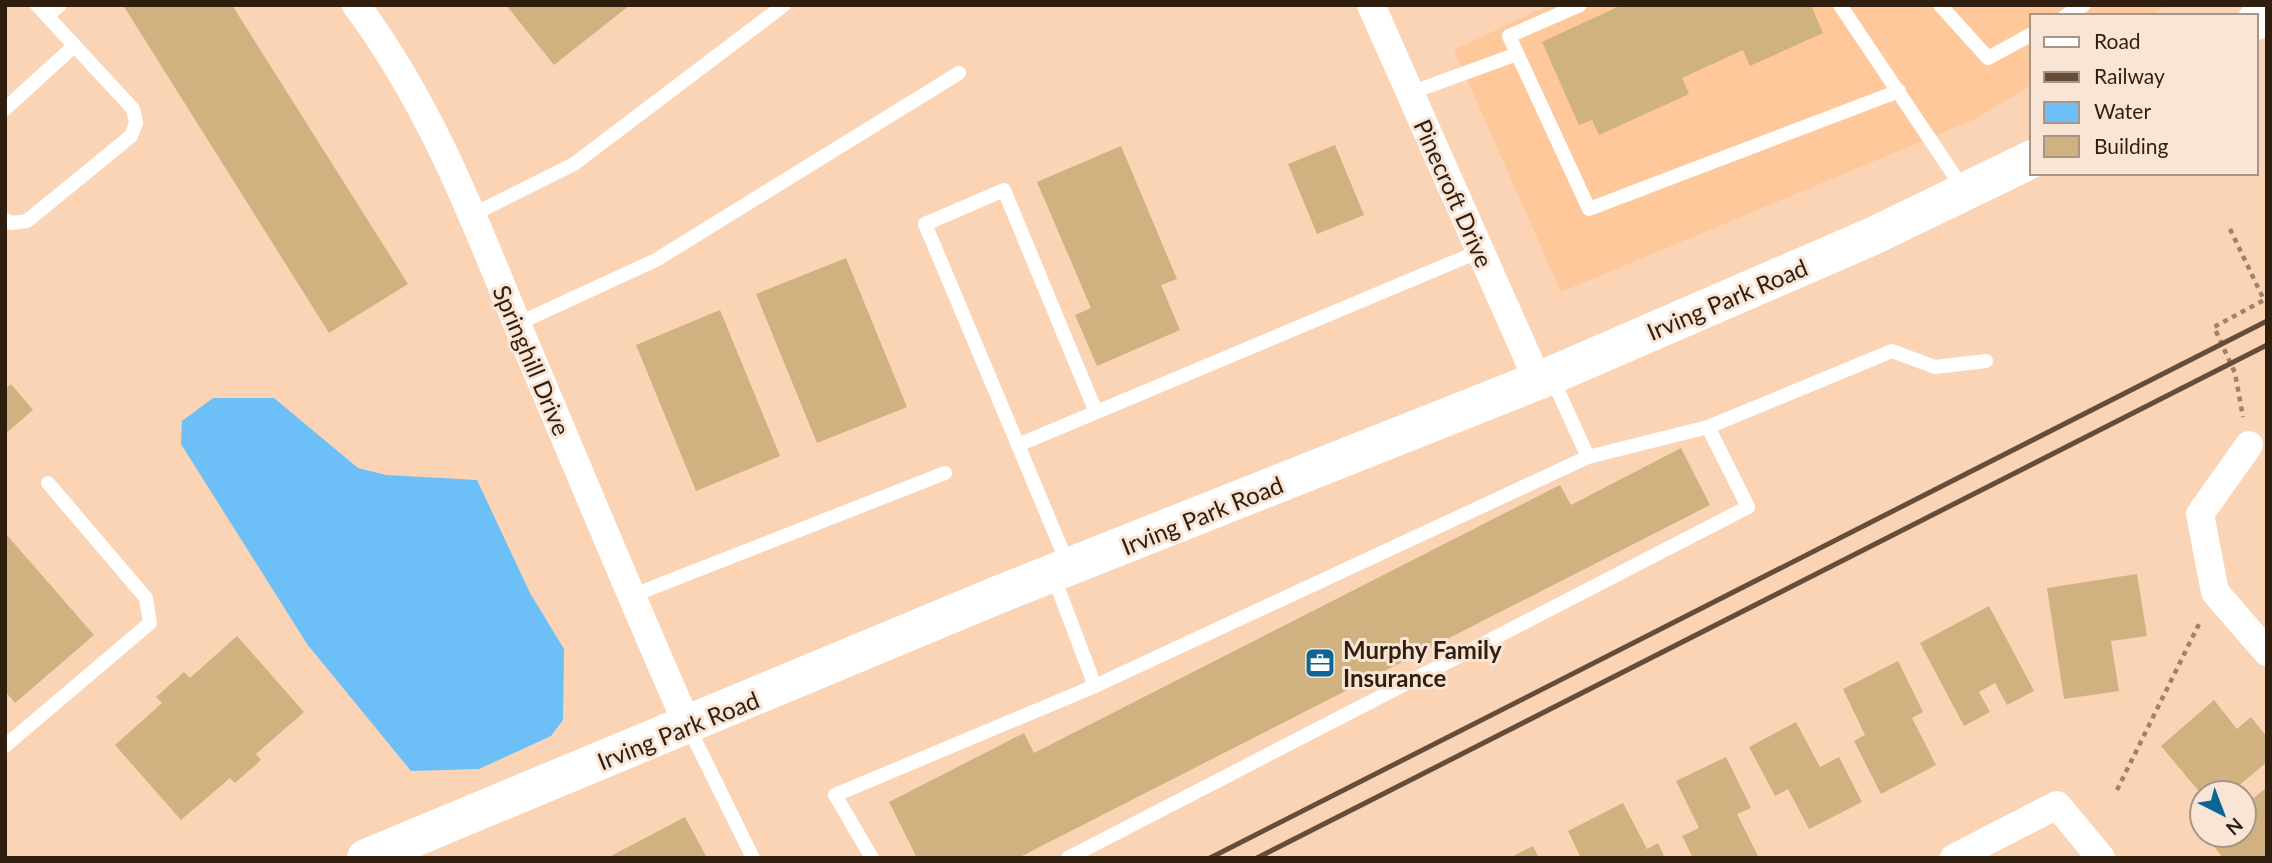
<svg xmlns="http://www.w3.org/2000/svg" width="2272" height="863" font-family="Lato,sans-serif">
<rect width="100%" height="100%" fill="#fbd4b5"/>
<path fill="#fec89b" d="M1549 5H2167L2149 16H2032V85L1975 119 1561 292 1454 50Z"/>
<path fill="#6dbff7" d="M213 398H274L358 468 386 475 477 480 530 593 564 649 563 720 551 736 479 769 411 771 307 644 181 444 182 421Z"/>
<g fill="#d0b280">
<path d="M123 5H232L408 284 329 333Z"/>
<path d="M506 5H630L554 65Z"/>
<path d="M1622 5H1811L1823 33 1750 66 1743 50 1682 78 1689 94 1599 135 1592 120 1579 125 1542 42Z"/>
<path d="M1335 145 1364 215 1317 234 1288 164Z"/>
<path d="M1121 146 1177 279 1161 285 1180 330 1097 366 1075 315 1091 308 1037 182Z"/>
<path d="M846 258 907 407 817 443 756 294Z"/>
<path d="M720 310 780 456 696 491 636 345Z"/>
<path d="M11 384 33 410 5 434V389Z"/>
<path d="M1681 448 1710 505 1018 858H917L889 802 1024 733 1034 753 1560 485 1571 505Z"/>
<path d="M5 533 94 635 15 703 5 691Z"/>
<path d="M2137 574 2147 636 2111 641 2119 691 2064 699 2047 588Z"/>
<path d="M1989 606 2034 691 2007 705 1995 683 1979 692 1990 712 1964 726 1920 643Z"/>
<path d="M237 636 304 712 256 754 261 760 235 783 230 778 181 820 115 745 162 703 156 697 184 672 190 678Z"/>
<path d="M1898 661 1923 712 1912 718 1936 765 1881 794 1854 741 1865 735 1843 689Z"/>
<path d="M2214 700 2237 729 2251 717 2267 737V762L2230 793 2202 795 2161 746Z"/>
<path d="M1796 722 1820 767 1839 757 1862 802 1809 829 1788 789 1775 796 1749 747Z"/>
<path d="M1726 757 1751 808 1737 814 1758 856 1693 858 1682 836 1699 828 1676 781Z"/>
<path d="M2267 787V858H2223L2207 838 2210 835H2244V806Z"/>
<path d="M1623 803 1647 849 1658 843 1665 858H1581L1568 831Z"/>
<path d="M685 817 707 858H607Z"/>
<path d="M1533 846 1539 858H1509Z"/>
</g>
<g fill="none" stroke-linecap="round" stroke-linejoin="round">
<g stroke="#9f826a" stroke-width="4.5" stroke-dasharray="5 5" stroke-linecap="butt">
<path d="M2230 229 2264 300 2214 327 2235 373 2243 417"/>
<path d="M2117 790 2200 622"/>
</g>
<g stroke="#fff" stroke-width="14">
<path d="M1580 5 1509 36 1589 209 1899 91"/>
<path d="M1840 5 1964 190"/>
<path d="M1940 5 1988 58 2032 34"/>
<path d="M47 16 60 5"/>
<path d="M2065 16 2084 5"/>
<path d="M1410 93 1517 54"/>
<path d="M5 109 74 46"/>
<path d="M472 215 574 164 784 5"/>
<path d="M5 220 12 223 27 221 131 136 136 123 133 109 37 5"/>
<path d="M517 324 656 260 959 73"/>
<path d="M1552 378 1588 457 1708 427 1892 351 1935 367 1986 361"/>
<path d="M1096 412 1004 190 925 224 1018 445 1480 251"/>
<path d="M1018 445 1069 567"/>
<path d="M1053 575 1095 686"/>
<path d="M631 596 945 473"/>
<path d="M688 726 753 858"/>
<path d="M5 746 150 623 146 598 48 483"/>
<path d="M872 858 835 795 1095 686 1588 457"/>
<path d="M1068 858 1748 507 1708 427"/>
</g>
<g stroke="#fff" stroke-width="28">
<path d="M356 5C431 105 475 221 522 336 577 466 631 597 688 726"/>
<path d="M1371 5 1538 381"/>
<path d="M2249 445 2200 514 2215 592 2267 652"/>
<path d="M1954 858 2057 805 2101 858"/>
</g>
<g stroke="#fff" stroke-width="38">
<path d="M2256 21 2267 14"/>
<path d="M366 858 1000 594 1550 376 1873 236 2032 159"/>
</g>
<g stroke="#654d3a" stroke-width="5">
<path d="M1210 858 2267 321"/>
<path d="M1257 858 2267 345"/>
</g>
</g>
<defs>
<g id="office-square" transform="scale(1.575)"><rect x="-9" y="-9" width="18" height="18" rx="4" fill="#0b6696" stroke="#f9e5d6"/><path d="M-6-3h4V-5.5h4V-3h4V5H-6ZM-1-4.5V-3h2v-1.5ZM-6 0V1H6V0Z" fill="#fff"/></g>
</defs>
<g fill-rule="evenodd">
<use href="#office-square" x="1320" y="663"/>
</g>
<g text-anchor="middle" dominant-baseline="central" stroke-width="6" stroke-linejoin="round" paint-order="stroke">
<g font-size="24" fill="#301e0f" stroke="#f9e5d6">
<text transform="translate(1454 193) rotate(66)">Pinecroft Drive</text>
<text transform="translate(1727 299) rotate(-23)">Irving Park Road</text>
<text transform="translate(532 360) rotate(67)">Springhill Drive</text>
<text transform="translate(1202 515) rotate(-22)">Irving Park Road</text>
<text transform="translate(678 730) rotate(-22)">Irving Park Road</text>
</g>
<g font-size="24" font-weight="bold" fill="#301e0f" stroke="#f9e5d6" text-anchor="start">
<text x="1343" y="649">Murphy Family<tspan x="1343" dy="28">Insurance</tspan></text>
</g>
</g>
<rect width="2272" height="863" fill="none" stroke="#301e0f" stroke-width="14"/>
<rect x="2030" y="14" width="228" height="161" fill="#f9e5d6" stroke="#a99586" stroke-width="2"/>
<rect x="2044" y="37" width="35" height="10" fill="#ffffff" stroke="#a99586" stroke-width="2"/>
<text x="2094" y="49" font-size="21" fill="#301e0f">Road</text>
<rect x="2044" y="72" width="35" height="10" fill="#654d3a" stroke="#a99586" stroke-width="2"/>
<text x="2094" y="84" font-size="21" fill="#301e0f">Railway</text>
<rect x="2044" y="102" width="35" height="21" fill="#6dbff7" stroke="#a99586" stroke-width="2"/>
<text x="2094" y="119" font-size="21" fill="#301e0f">Water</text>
<rect x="2044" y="136" width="35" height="21" fill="#d0b280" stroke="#a99586" stroke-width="2"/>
<text x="2094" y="154" font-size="21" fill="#301e0f">Building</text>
<g transform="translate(2223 814) rotate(138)"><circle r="33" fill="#f9e5d6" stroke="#a99586" stroke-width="2"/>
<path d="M0-5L12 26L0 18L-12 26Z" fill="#0b6696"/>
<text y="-10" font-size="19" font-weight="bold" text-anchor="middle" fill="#301e0f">N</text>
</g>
</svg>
